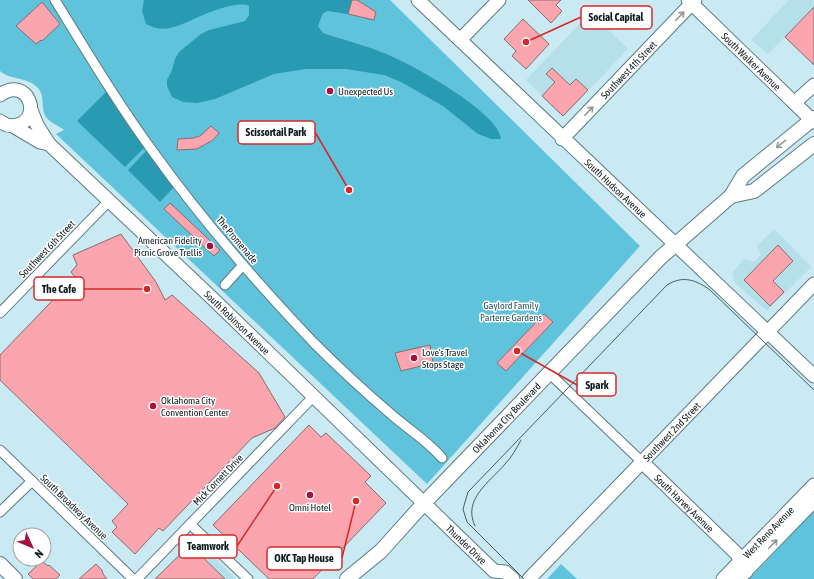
<svg xmlns="http://www.w3.org/2000/svg" width="814" height="579" font-family="'Asap Condensed',sans-serif">
<rect width="100%" height="100%" fill="#c9eaf2"/>
<g fill="#b5dfe9">
<path d="M789 0H814V64L785 37 768 54 751 40Z"/>
<path d="M590 13 628 49 563 117 526 80Z"/>
<path d="M774 229 811 267 767 311 736 284 732 275 733 272 744 259 754 262 761 255 757 246Z"/>
<path d="M196 540 236 579H155L191 541Z"/>
</g>
<g fill="#5fc4db">
<path d="M0 0H390L640 246 427 484 56 134 64 130C58 125 50 123 46 117 40 107 46 96 37 87 25 76 9 80 0 71Z"/>
<path d="M814 510V579H749Z"/>
<path d="M561 564 577 579H547Z"/>
</g>
<g fill="#289ab1">
<path d="M144 0H352L348 14 328 11 323 13 318 26 323 33C347 41 372 47 395 58 418 68 500 114 501 139H491L478 134 443 106 401 82 384 75 346 69H306L274 74 215 99 197 103 183 102 172 97 167 86V80L172 70 175 59 179 52 201 34 209 30 245 21 249 15V6C238 0 207 13 196 18 188 22 178 26 170 28 161 30 154 28 146 24L142 11Z"/>
<path d="M108 90 145 147 125 167 77 121Z"/>
<path d="M148 149 174 187 160 202 128 170Z"/>
</g>
<g fill="#fba5af" stroke="#886c6e">
<path d="M352 0H357L376 12 374 20 348 14Z"/>
<path d="M528 0H561L556 5 562 11 551 23Z"/>
<path d="M42 2 60 24 42 41 41 40 36 44 16 26Z"/>
<path d="M814 7V65L785 37Z"/>
<path d="M523 19 549 44 526 69 512 56 516 51 504 39Z"/>
<path d="M552 68 570 85 576 79 588 90 563 116 542 96 555 82 546 74Z"/>
<path d="M211 126 219 133 213 140 197 149 177 150 178 139 193 138 200 136Z"/>
<path d="M170 203 220 250 214 256 164 209Z"/>
<path d="M121 234 156 282 165 300 172 295 259 373 285 417 275 428 252 438 163 531 159 528 135 554 112 532 117 527 112 521 128 504 0 380V355L75 277 71 272 77 265 73 255Z"/>
<path d="M778 245 793 261 773 281 784 292 770 306 744 280Z"/>
<path d="M544 314 553 322 506 371 497 363Z"/>
<path d="M430 345 433 363 401 371 395 353Z"/>
<path d="M309 425 321 437 326 433 371 476 365 482 386 503 313 579H269L213 525Z"/>
<path d="M190 545 225 579H155Z"/>
<path d="M42 561 48 566 49 565 60 575 56 579H33L28 574Z"/>
<path d="M96 564 102 570 103 574 107 579H79Z"/>
</g>
<g fill="none" stroke-linecap="round" stroke-linejoin="round">
<g stroke="#5c7a82" stroke-width="11">
<g id="street">
<path d="M55 0C87 52 118 104 154 153 202 220 257 283 314 343 339 368 365 392 392 415 409 430 428 441 442 458"/>
<path d="M225 285 243 265"/>
<path d="M0 313 110 200"/>
<path d="M549 373 642 462"/>
<path d="M0 450 133 579"/>
<path d="M0 512 32 481"/>
<path d="M190 524 248 579"/>
<path d="M137 579 314 396"/>
</g>
</g>
<g stroke="#5c7a82" stroke-width="15">
<g id="secondary">
<path id="s1" d="M418 0C549 126 682 250 814 376"/>
<path id="s2" d="M688 0 814 122"/>
<path d="M460 40 499 0"/>
<path d="M0 95C27 75 44 118 17 125 11 127 5 125 0 121"/>
<path d="M794 103 814 85"/>
<path id="s3" d="M31 110 37 125 49 144 212 298 494 571 505 572 513 579"/>
<path d="M13 126 40 142 49 144"/>
<path id="s4" d="M562 139 695 0"/>
<path id="s5" d="M642 462 737 554 746 572"/>
<path id="s6" d="M529 579 814 284"/>
<path id="s7" d="M723 579 814 485"/>
<path d="M738 579 814 501"/>
</g>
</g>
<g stroke="#5c7a82" stroke-width="16">
<g id="primary">
<path d="M731 196 754 191 814 144"/>
<path d="M0 564 15 579"/>
<path id="s8" d="M347 579 381 551 425 502 661 257 731 196 743 176 814 118"/>
</g>
</g>
<use href="#street" stroke="#fff" stroke-width="9"/>
<use href="#secondary" stroke="#fff" stroke-width="13"/>
<use href="#primary" stroke="#fff" stroke-width="14"/>
<g stroke="#495d61" stroke-width="1">
<path d="M475 526C462 499 490 482 505 464 512 457 516 449 521 440"/>
<path d="M524 579 467 522 463 509 468 492 667 285C683 275 696 280 710 290L814 390"/>
</g>
</g>
<defs><path id="oneway-shaft" d="M-6 0H5M1.5-3L5.5 0L1.5 3" fill="none" stroke-width="1.6" stroke-linecap="round" stroke-linejoin="round"/></defs>
<g stroke="#93989a">
<use href="#oneway-shaft" transform="translate(680 16) rotate(-46)"/>
<use href="#oneway-shaft" transform="translate(589 111) rotate(-46)"/>
<use href="#oneway-shaft" transform="translate(781 144) rotate(141)"/>
<use href="#oneway-shaft" transform="translate(773 544) rotate(-46)"/>
</g>
<g fill="#a70f3f" stroke="#fff" stroke-width="1.5">
<circle cx="330" cy="91" r="4"/>
<circle cx="210" cy="246" r="4"/>
<circle cx="414" cy="358" r="4"/>
<circle cx="153" cy="406" r="4"/>
<circle cx="310" cy="495" r="4"/>
</g>
<g text-anchor="middle" dominant-baseline="central" stroke-width="3" stroke-linejoin="round" paint-order="stroke">
<g font-size="10" fill="#0e1b1e" stroke="#fff">
<text stroke="none"><textPath href="#s2" startOffset="88">South Walker Avenue</textPath></text>
<text stroke="none"><textPath href="#s4" startOffset="96">Southwest 4th Street</textPath></text>
<text stroke="none"><textPath href="#s1" startOffset="273">South Hudson Avenue</textPath></text>
<text transform="translate(237 240) rotate(50)">The Promenade</text>
<text transform="translate(47 249) rotate(-46)">Southwest 6th Street</text>
<text stroke="none"><textPath href="#s3" startOffset="298">South Robinson Avenue</textPath></text>
<text stroke="none"><textPath href="#s8" startOffset="227">Oklahoma City Boulevard</textPath></text>
<text stroke="none"><textPath href="#s6" startOffset="205">Southwest 2nd Street</textPath></text>
<text transform="translate(218 480) rotate(-46)">Mick Cornett Drive</text>
<text stroke="none"><textPath href="#s5" startOffset="59">South Harvey Avenue</textPath></text>
<text transform="translate(74 507) rotate(44)">South Broadway Avenue</text>
<text stroke="none"><textPath href="#s7" startOffset="65">West Reno Avenue</textPath></text>
<text stroke="none"><textPath href="#s3" startOffset="617">Thunder Drive</textPath></text>
</g>
<g font-size="10" fill="#0e1b1e" stroke="#fff" text-anchor="start">
<text x="338" y="91">Unexpected Us</text>
<text x="202" y="240" text-anchor="end">American Fidelity<tspan x="202" dy="12">Picnic Grove Trellis</tspan></text>
<text x="422" y="352">Love's Travel<tspan x="422" dy="12">Stops Stage</tspan></text>
<text x="161" y="400">Oklahoma City<tspan x="161" dy="12">Convention Center</tspan></text>
<text x="310" y="507" text-anchor="middle">Omni Hotel</text>
</g>
<g font-size="10" fill="#25535d" stroke="#fff">
<text x="511" y="305">Gaylord Family<tspan x="511" dy="12">Parterre Gardens</tspan></text>
</g>
</g>
<path fill="none" stroke="#d62828" stroke-width="1.5" d="M526 42L581 17M349 190L315 132M147 289L84 289M517 351L577 385M277 486L237 546M356 501L342 558"/>
<g fill="#d62828" stroke="#fff" stroke-width="1.5">
<circle cx="526" cy="42" r="4"/>
<circle cx="349" cy="190" r="4"/>
<circle cx="147" cy="289" r="4"/>
<circle cx="517" cy="351" r="4"/>
<circle cx="277" cy="486" r="4"/>
<circle cx="356" cy="501" r="4"/>
</g>
<g fill="#fff" stroke="#d62828" stroke-width="1.5">
<rect x="581" y="6" width="71" height="23" rx="4"/>
<rect x="238" y="121" width="77" height="23" rx="4"/>
<rect x="34" y="277" width="50" height="23" rx="4"/>
<rect x="577" y="373" width="39" height="23" rx="4"/>
<rect x="179" y="535" width="58" height="23" rx="4"/>
<rect x="267" y="547" width="75" height="23" rx="4"/>
</g>
<g font-size="11" text-anchor="middle" font-weight="bold" fill="#0e1b1e">
<text x="616" y="21">Social Capital</text>
<text x="276" y="136">Scissortail Park</text>
<text x="59" y="293">The Cafe</text>
<text x="597" y="389">Spark</text>
<text x="208" y="550">Teamwork</text>
<text x="304" y="562">OKC Tap House</text>
</g>
<g transform="translate(32 547) rotate(134)"><circle r="19" fill="#ffffff" stroke="#9fa4a5"/>
<path d="M0-3L7 15L0 10L-7 15Z" fill="#a70f3f"/>
<text y="-6" font-size="11" font-weight="bold" text-anchor="middle" fill="#0e1b1e">N</text>
</g>
</svg>
